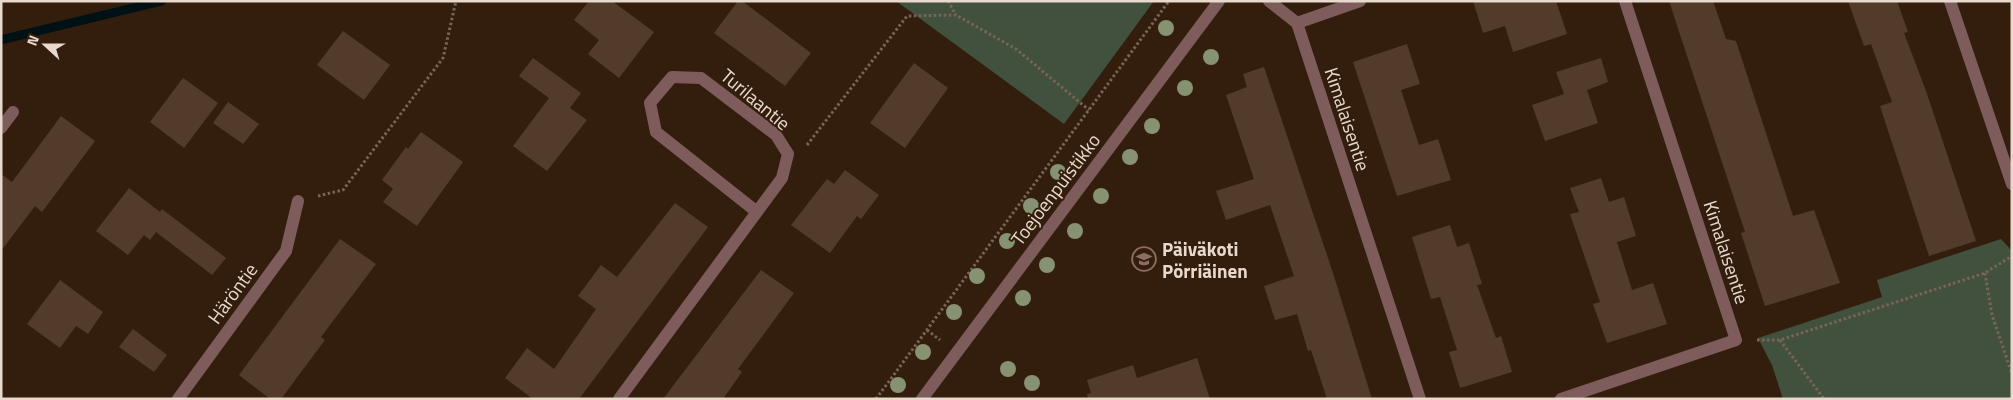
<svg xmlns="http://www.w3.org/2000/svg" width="2013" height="400" font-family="'Titillium Web',sans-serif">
<rect width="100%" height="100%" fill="#331e0d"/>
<g fill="#41513e">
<path d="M896 1H1154L1064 124Z"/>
<path d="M2001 239 2012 251V399H1783L1772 365 1758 338 1882 297 1877 280Z"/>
</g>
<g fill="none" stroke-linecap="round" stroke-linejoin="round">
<path stroke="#001116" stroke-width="9" d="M1 40 162 1"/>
</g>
<g fill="#523b2b">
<path d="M589 1H612L654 32 619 78 588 54 599 40 574 20Z"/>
<path d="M738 1H742L811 53 785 86 714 33Z"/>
<path d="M1473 1H1556L1567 34 1513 52 1505 26 1483 33Z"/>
<path d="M1669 1H1713L1726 39 1736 41 1793 216 1814 210 1840 283 1765 306 1741 233 1745 232Z"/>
<path d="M1848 1H1897L1908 32 1904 33 1926 91 1976 241 1929 256 1880 106 1892 102 1871 44 1864 46Z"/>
<path d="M343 31 390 65 364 100 317 65Z"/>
<path d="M1407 44 1420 84 1401 90 1419 145 1438 139 1451 180 1397 196 1353 62Z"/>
<path d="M533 58 581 93 570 108 587 120 547 171 513 146 549 98 519 76Z"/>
<path d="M1601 58 1608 82 1587 90 1598 123 1545 141 1532 105 1564 94 1556 72Z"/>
<path d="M914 63 948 88 905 148 870 123Z"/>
<path d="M1264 67 1333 273 1372 399H1327L1311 350 1308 351 1297 314 1275 320 1264 286 1294 276 1270 205 1226 220 1216 191 1254 179 1226 95 1247 87 1243 74Z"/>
<path d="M183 78 218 103 184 148 150 122Z"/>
<path d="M228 102 259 124 243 144 213 123Z"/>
<path d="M61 116 95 141 42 212 35 206 1 251V174L12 182Z"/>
<path d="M421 132 463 162 417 226 383 202 393 189 382 180 406 147 408 149Z"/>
<path d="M845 170 879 195 861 219 857 216 830 253 791 225 827 179 834 184Z"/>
<path d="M1601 178 1609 202 1624 197 1636 236 1617 242 1632 290 1653 283 1667 324 1607 343 1593 304 1600 302 1570 214 1579 212 1570 188Z"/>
<path d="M129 188 160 212 162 209 226 258 212 275 156 232 150 240 144 235 128 255 96 231Z"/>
<path d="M675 203 708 227 579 399H533L505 378 527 348 554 369 596 309 578 296 601 265 617 277Z"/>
<path d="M1450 225 1457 247 1469 243 1482 284 1477 285 1496 338 1501 336 1512 372 1460 388 1449 352 1457 350 1440 297 1431 299 1412 237Z"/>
<path d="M340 239 376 264 321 337 325 340 281 399H270L239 375Z"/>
<path d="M761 270 794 293 738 369 742 372 723 399H663Z"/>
<path d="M60 280 103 312 88 334 76 326 60 348 27 324Z"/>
<path d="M133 329 167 355 154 372 119 347Z"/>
<path d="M1197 358 1210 399H1088L1087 394 1091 393 1087 380 1133 365 1137 378Z"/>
</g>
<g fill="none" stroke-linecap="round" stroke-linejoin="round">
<g stroke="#786556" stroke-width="3" stroke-dasharray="2.5 2.5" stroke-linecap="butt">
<path d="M948 1 956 15"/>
<path d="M807 145 907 16 956 15 1016 49 1089 110"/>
<path d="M318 196 343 190 443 58 456 1"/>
<path d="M1985 273 1992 315 2012 374"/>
<path d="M927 330 940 340"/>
<path d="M1757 340H1780L1985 273 2012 256"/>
<path d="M1780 340 1824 399"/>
<path d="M876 399 1169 1"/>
</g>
<path stroke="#7f5c5c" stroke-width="12" d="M1 128 13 112"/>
<g stroke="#7f5c5c" stroke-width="12">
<path d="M1269 1 1297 23 1420 399"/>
<path d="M1950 1 2012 184"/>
<path d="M1297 23 1360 1"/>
<path d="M178 399 286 251 298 201"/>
<path d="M619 399 782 178 788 154 776 135 701 78 672 77 650 103 656 132 757 212"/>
<path d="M922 399 1219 1"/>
<path d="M1561 399 1736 340 1625 1"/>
</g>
</g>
<g fill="#869271">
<circle cx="1166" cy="28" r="8"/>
<circle cx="1211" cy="57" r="8"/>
<circle cx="1185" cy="88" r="8"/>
<circle cx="1152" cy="126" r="8"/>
<circle cx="1130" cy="157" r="8"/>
<circle cx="1058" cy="172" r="8"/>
<circle cx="1101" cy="196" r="8"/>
<circle cx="1031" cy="206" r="8"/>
<circle cx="1075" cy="231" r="8"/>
<circle cx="1007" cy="241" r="8"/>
<circle cx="1047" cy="265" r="8"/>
<circle cx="977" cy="276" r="8"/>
<circle cx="1023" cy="298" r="8"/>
<circle cx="954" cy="312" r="8"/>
<circle cx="923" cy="352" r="8"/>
<circle cx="1008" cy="369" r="8"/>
<circle cx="1032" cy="383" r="8"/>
<circle cx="898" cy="385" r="8"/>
</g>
<defs>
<g id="school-ring" transform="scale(1.25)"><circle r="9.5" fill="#331e0d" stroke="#8d6e63" stroke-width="1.5"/><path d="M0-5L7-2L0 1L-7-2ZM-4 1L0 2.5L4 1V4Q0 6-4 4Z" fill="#8d6e63"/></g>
</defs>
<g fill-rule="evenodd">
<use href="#school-ring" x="1144" y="259"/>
</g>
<g text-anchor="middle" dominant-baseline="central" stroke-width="4" stroke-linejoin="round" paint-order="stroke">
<g font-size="19" fill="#e8d9cf" stroke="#331e0d">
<text transform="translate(756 99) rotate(40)">Turilaantie</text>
<text transform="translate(1348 119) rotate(72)">Kimalaisentie</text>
<text transform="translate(1055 189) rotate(-53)">Toejoenpuistikko</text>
<text transform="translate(1727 252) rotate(72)">Kimalaisentie</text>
<text transform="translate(232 293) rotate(-54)">Häröntie</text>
</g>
<g font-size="19" font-weight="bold" fill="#e8d9cf" stroke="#331e0d" text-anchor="start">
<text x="1162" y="248">Päiväkoti<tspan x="1162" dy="22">Pörriäinen</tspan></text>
</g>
</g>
<rect width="2013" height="400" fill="none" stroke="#e8d9cf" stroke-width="5"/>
<g transform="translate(45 45) rotate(291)" stroke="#331e0d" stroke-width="4" paint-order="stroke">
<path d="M0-4L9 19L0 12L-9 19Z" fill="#e8d9cf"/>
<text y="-8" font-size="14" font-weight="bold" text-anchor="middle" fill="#e8d9cf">N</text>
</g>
</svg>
